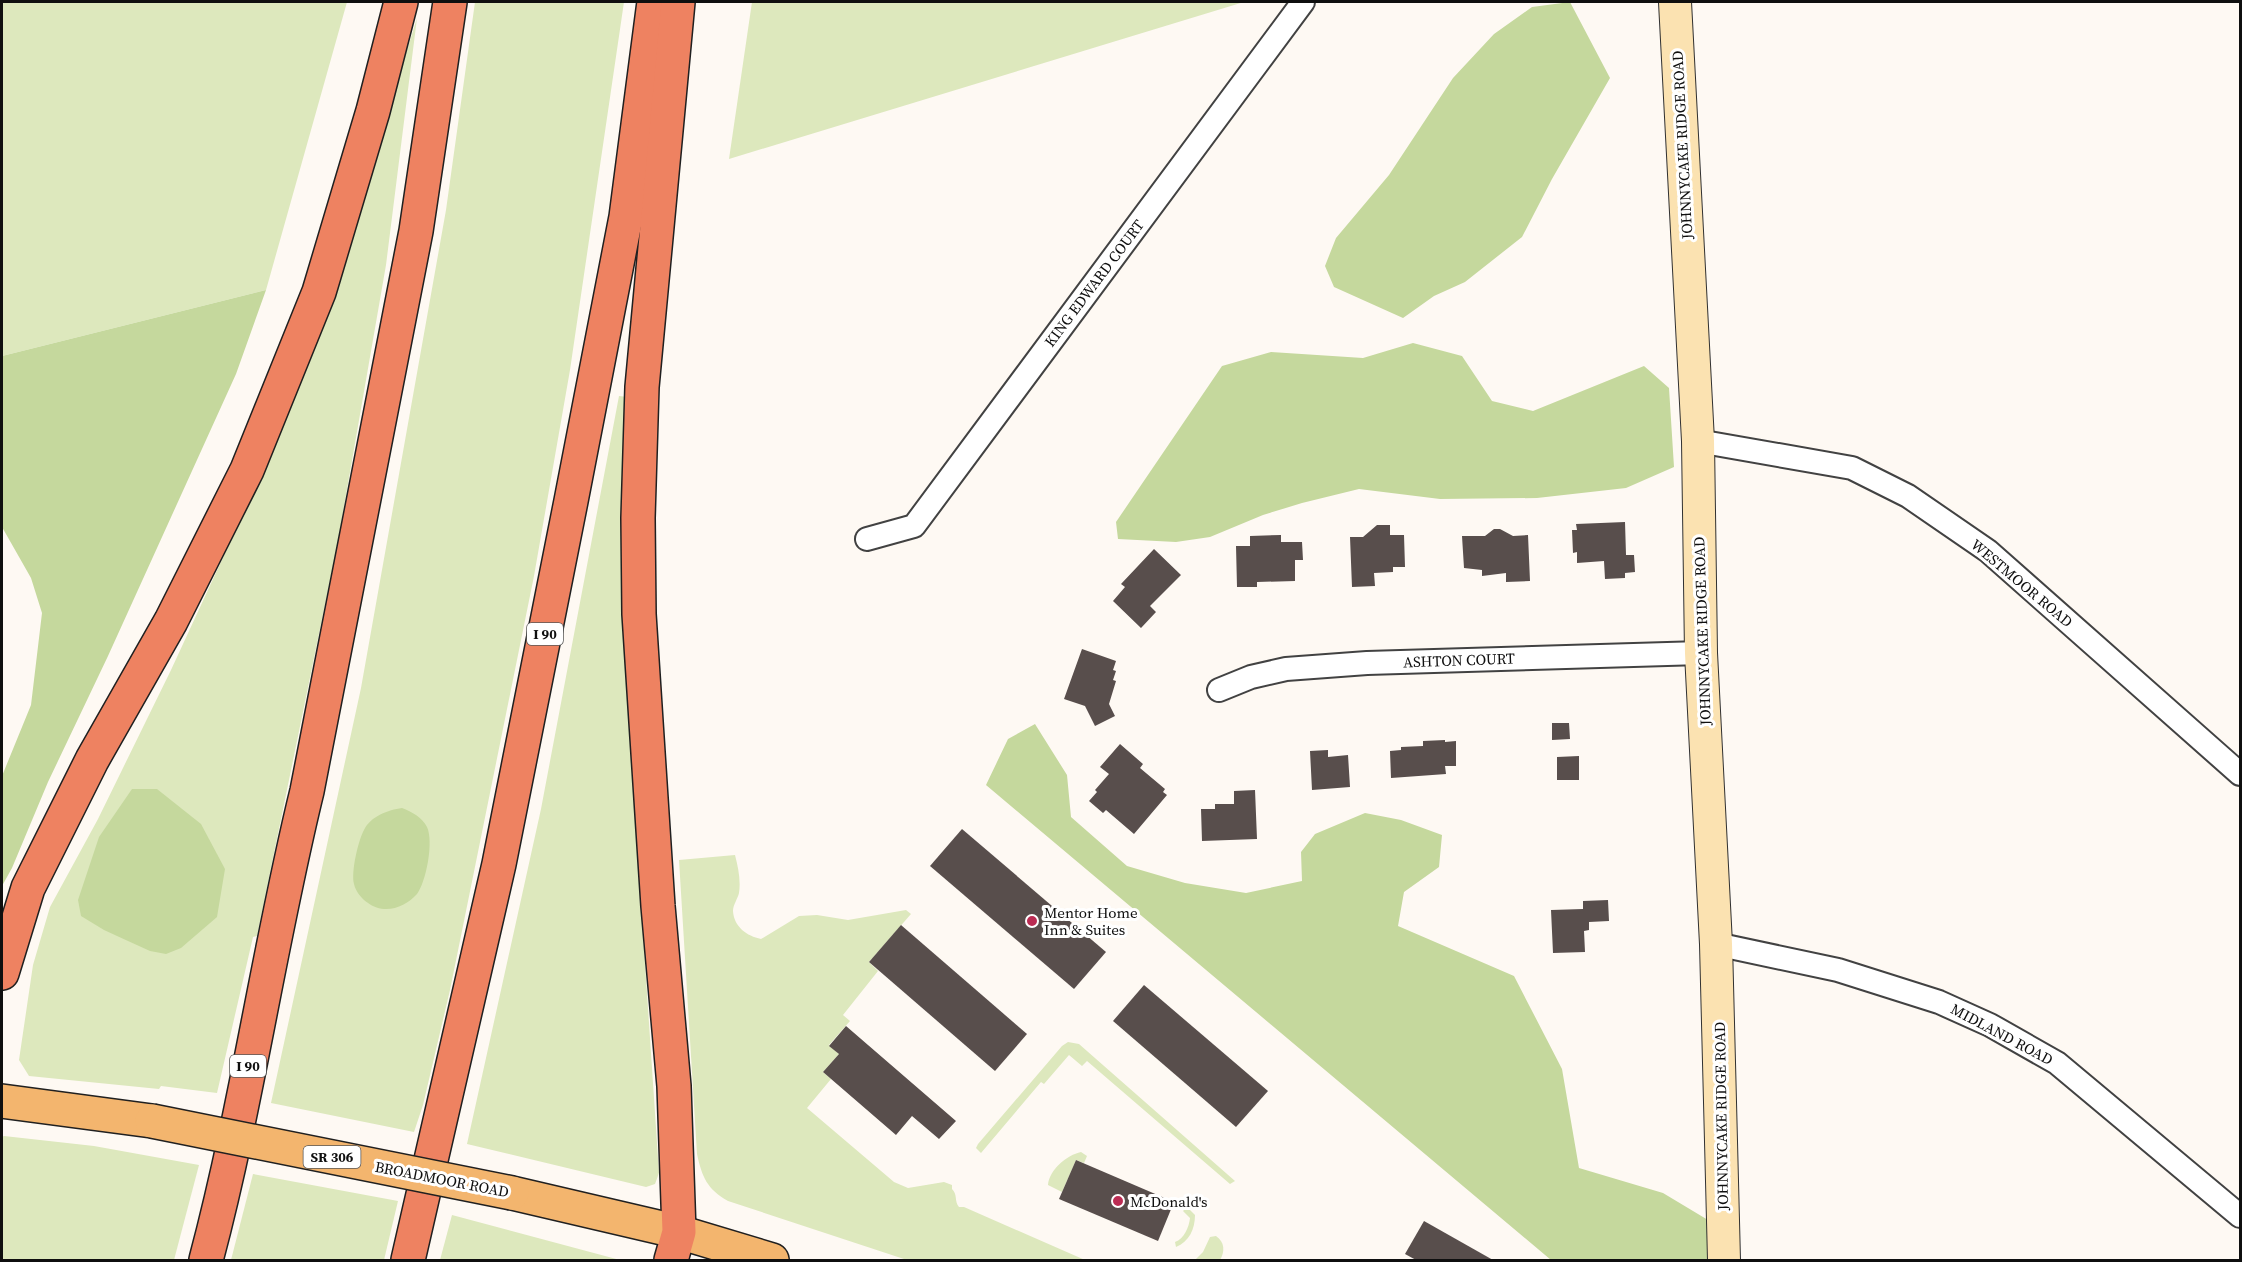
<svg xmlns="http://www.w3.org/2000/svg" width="2242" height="1262" font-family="'Source Serif 4',serif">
<rect width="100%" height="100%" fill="#fef9f3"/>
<g fill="#dde8bd">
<path d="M2 2H347L266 290 2 356Z"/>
<path d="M475 2H624L570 370 534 576 450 990 423 1105 414 1132 271 1103 361 688 446 210Z"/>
<path d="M752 2H1244L729 159Z"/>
<path d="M417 18 386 265 338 541 257 936 253 937 217 1093 161 1086 159 1089 29 1076 19 1060 33 965 50 907 98 819 171 670 250 499 374 156Z"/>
<path d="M619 396 628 397 640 888 659 1173 655 1184 646 1187 467 1144 541 809Z"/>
<path d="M735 855C738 867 741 880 739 893 738 898 733 905 733 911 734 927 747 936 761 939L799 916 817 915 848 920 906 910 911 914 869 962 878 971 843 1015 850 1021 829 1045 839 1054 823 1072 831 1079 807 1108 894 1182 908 1188 944 1182 952 1185V1189C958 1195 954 1201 959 1207H964L1085 1260H907L728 1201C707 1189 702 1177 697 1154L679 860Z"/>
<path d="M1068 1042 1079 1044 1235 1181 1230 1184 1087 1061 1082 1066 1069 1055 1044 1084 1041 1082 981 1153 976 1148 978 1144 1062 1046Z"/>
<path d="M4 1136 94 1146 199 1165 174 1260H2V1137Z"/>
<path d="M1081 1152 1087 1156 1084 1163 1076 1160 1062 1192 1048 1185C1049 1170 1067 1155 1081 1152Z"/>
<path d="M253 1174 398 1201 384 1260H231Z"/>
<path d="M1187 1207 1195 1215C1195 1229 1189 1242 1176 1247L1175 1242C1184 1239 1189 1227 1190 1218L1183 1211Z"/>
<path d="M452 1215 620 1260H440Z"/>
<path d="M1216 1236C1225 1242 1225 1252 1220 1260H1195L1203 1252 1210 1237Z"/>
</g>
<g fill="#c5d89d">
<path d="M1570 2 1610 78 1552 179 1522 237 1465 282 1434 296 1403 318 1334 287 1325 266 1336 238 1389 175 1453 78 1494 34 1532 7Z"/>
<path d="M266 290 236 374 108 656 48 782 12 868 2 886V776L31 705 42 613 31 578 2 527V356Z"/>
<path d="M1413 343 1462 356 1492 401 1533 411 1644 366 1669 388 1674 467 1626 488 1537 498 1440 499 1359 489 1302 503 1263 515 1210 537 1176 542 1118 539 1116 522 1222 366 1271 352 1363 358Z"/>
<path d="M1035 724 1067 775 1071 817 1127 866 1185 883 1246 893 1302 881 1301 852 1315 834 1365 813 1401 820 1442 835 1439 867 1404 892 1398 926 1514 976 1562 1069 1579 1168 1663 1193 1713 1223 1712 1260H1551L986 785 1008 739Z"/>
<path d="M132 789H157L201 824 225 869 217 917 181 948 166 954 150 951 128 941 104 930 81 916 78 900 99 837Z"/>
<path d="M402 808C412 812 422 817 427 827 434 842 426 882 417 894 409 903 396 910 384 909 371 908 357 897 354 884 351 872 358 841 364 830 371 816 388 810 402 808Z"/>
</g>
<g fill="#584e4c">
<path d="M1625 522 1626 555H1634L1635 572 1625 573V578L1605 579 1604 561 1577 563V552L1573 553 1572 530H1577L1576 524Z"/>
<path d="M1377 525H1390V535H1404L1405 567H1393V572L1374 573 1375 586 1352 587 1350 537H1363Z"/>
<path d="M1494 529H1500L1513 536 1528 535 1530 581 1506 582V573L1482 576V570L1464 568 1462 536H1485Z"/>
<path d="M1281 535V542H1302L1303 560H1295V581L1257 582V587H1237L1236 546H1250V536Z"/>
<path d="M1154 549 1181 575 1150 606 1156 612 1141 628 1113 601 1125 587 1121 584Z"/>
<path d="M1082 649 1116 661 1113 670 1116 671 1113 680 1116 681 1109 704 1115 716 1095 726 1085 706 1064 699Z"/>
<path d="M1552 723H1569L1570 739 1552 740Z"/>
<path d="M1445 740V742L1456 741V766H1445L1446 774 1391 778 1390 751 1401 750V747L1423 746V741Z"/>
<path d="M1120 744 1143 764 1140 768 1165 789 1163 792 1167 795 1134 834 1106 810 1103 813 1089 801 1097 792 1095 790 1109 774 1100 767Z"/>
<path d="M1328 750V757L1348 755 1350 787 1312 790 1310 751Z"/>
<path d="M1579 756V780H1557V757Z"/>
<path d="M1255 790 1257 839 1202 841 1201 809H1215V804H1234V791Z"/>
<path d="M962 829 1106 952 1074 989 930 866Z"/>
<path d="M1608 900 1609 921 1589 922V930L1584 931 1585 952 1553 953 1551 910 1583 909V901Z"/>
<path d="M901 925 1027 1034 995 1071 869 962Z"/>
<path d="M1144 985 1268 1091 1236 1127 1113 1021Z"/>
<path d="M846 1026 956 1121 939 1139 912 1116 896 1135 823 1072 839 1054 829 1046Z"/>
<path d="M1076 1160 1174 1202 1158 1241 1059 1199Z"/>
<path d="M1424 1221 1493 1260H1416L1405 1254Z"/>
</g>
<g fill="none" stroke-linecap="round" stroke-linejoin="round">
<g stroke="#424242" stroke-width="26">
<g id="street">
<path d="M1698 441 1852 468 1908 496 1988 551 2240 774"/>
<path d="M867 539 914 526 1303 2"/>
<path d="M1219 690 1251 677 1286 669 1367 663 1701 653"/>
<path d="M1716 944 1838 970 1939 1002 1990 1025 2057 1063 2240 1216"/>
</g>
</g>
<g stroke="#313131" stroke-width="34">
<path id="secondary" d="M1675 2 1698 441 1701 653 1716 944 1724 1260"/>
</g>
<g stroke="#202020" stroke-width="36">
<g id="primary">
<path d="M2 1101 152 1121"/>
<path d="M512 1193 679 1232 772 1260"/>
</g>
</g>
<g stroke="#202020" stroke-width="36">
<g id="highway">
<path d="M2 973 28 888 92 760 171 621 247 470 319 292 373 111 401 2"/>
<path d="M206 1260C247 1106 269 946 307 791L416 231 450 2"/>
<path d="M408 1260 499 864 571 501 626 217 654 2"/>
<path d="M671 1260 679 1232 674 1086 658 906 639 614 638 518 642 387 678 2"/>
</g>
</g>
<use href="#street" stroke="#fff" stroke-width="22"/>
<use href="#secondary" stroke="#fbe2b1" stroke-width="32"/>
<use href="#primary" stroke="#f3b56e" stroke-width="33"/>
<use href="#highway" stroke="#ee8261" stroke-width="33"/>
<g stroke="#202020" stroke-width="36" stroke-linecap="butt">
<path id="primary-bridge" d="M152 1121 512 1193"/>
</g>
<use href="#primary-bridge" stroke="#f3b56e" stroke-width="33"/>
</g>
<g fill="#bb2c53" stroke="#fff" stroke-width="2">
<circle cx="1032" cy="921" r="6"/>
<circle cx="1118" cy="1201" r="6"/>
</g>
<g text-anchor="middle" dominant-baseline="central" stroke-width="6" stroke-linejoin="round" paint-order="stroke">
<g fill="#fff" stroke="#575757" stroke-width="1.5">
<rect x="527" y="623" width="36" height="22" rx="4.5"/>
<rect x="230" y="1055" width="36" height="22" rx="4.5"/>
<rect x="303.5" y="1146" width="57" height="22" rx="4.5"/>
</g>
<g font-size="14" font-weight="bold" fill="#0f0f0f">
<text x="545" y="634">I 90</text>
<text x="248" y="1066">I 90</text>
<text x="332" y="1157">SR 306</text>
</g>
<g font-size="15" fill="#0f0f0f" stroke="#fff">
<text transform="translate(1682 145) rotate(-93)">JOHNNYCAKE RIDGE ROAD</text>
<text transform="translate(1094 283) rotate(-53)">KING EDWARD COURT</text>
<text transform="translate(2022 583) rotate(40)">WESTMOOR ROAD</text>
<text transform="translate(1702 631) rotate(-92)">JOHNNYCAKE RIDGE ROAD</text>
<text transform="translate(1459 660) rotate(-2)">ASHTON COURT</text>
<text transform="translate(2002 1034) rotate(28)">MIDLAND ROAD</text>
<text transform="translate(1721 1116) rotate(-91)">JOHNNYCAKE RIDGE ROAD</text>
<text transform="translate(442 1179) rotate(11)">BROADMOOR ROAD</text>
</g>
<g font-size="15" fill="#0f0f0f" stroke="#fff" text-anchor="start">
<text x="1044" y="912">Mentor Home<tspan x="1044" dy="17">Inn &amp; Suites</tspan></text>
<text x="1130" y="1201">McDonald's</text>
</g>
</g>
<rect width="2242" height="1262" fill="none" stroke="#0f0f0f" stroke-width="6"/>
</svg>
